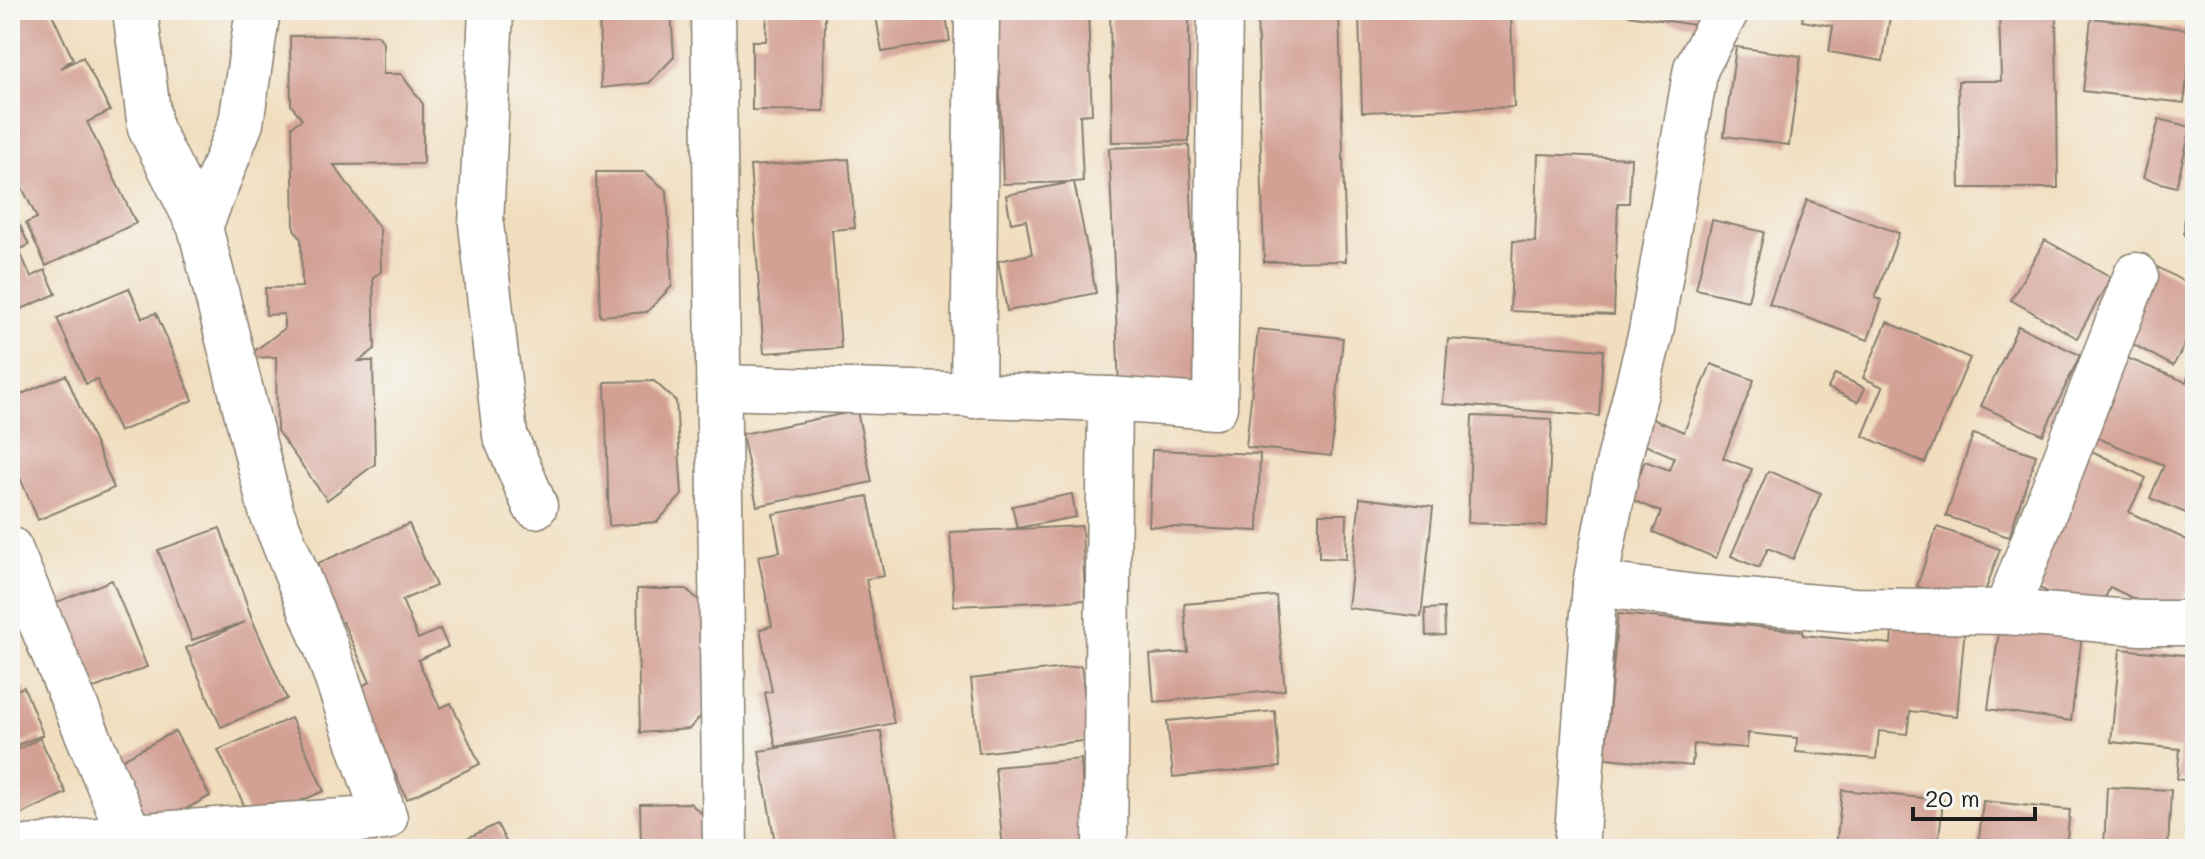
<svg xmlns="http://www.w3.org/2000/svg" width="2205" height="859" font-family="Mali,sans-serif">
<rect width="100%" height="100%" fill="#f6f6f2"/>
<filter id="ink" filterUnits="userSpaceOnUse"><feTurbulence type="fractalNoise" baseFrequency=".0125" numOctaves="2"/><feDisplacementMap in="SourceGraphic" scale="16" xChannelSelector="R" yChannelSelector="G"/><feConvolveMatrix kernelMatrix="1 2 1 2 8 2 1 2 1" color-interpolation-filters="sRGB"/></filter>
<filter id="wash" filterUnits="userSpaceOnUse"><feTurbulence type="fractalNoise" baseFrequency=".006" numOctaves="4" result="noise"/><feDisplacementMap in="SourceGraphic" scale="32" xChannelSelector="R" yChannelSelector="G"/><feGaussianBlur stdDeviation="1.8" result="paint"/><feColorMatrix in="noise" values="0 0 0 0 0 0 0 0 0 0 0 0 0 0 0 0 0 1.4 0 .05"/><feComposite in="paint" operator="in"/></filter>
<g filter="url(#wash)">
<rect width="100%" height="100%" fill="#f1debf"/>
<g id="blocks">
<g fill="#d3a094">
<path d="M10 10H50L73 59 61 68 83 57 110 111 87 122 136 223 46 266 26 223 37 218 10 163V107L15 104 10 93Z"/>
<path d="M599 10H671L674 57 649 83 601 88Z"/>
<path d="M767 10H825L824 111 752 110V41H766Z"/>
<path d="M875 10H945L950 41 882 52Z"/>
<path d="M997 10 1088 13 1092 114 1080 115 1083 181 1074 182 1096 293 1007 311 998 261 1032 254 1026 220 1011 223 1006 195 1073 182 1003 184Z"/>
<path d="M1110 10H1189V141L1112 142Z"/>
<path d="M1257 10H1339L1346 261 1264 262Z"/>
<path d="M1594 10H1711L1709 27Z"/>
<path d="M1804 10H1891L1883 61 1829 52 1833 26 1802 21Z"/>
<path d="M1999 10H2056L2058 188H1960L1958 81H2001Z"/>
<path d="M1511 12 1514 107 1362 112 1359 16Z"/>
<path d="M2091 18 2193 30 2184 103 2083 91Z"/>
<path d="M378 35 383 42V74H401L423 104V164L334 165 380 229 381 272 373 277 375 349 359 361H373L375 464 327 500 277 431 276 357 245 358 284 329V314L266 315 265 288 302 287 301 239 294 229 292 126 302 119 291 105 290 36Z"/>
<path d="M1736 47 1801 56 1789 145 1724 136Z"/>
<path d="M2159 119 2191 127 2176 187 2143 178Z"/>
<path d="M1189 145 1199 384 1119 387 1109 148Z"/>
<path d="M2187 152H2195V235H2184Z"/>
<path d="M1538 154 1631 158 1629 203H1618L1614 315 1510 311 1513 241 1535 242Z"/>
<path d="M849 159 855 228 832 230 841 348 764 353 750 166Z"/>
<path d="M596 172H645L667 191 672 286 647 312 600 316Z"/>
<path d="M1807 200 1899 233 1875 298 1882 300 1868 340 1769 304Z"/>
<path d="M10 204 29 245 19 250 31 277 45 270 56 294 10 314Z"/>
<path d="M1712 220 1764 232 1748 301 1696 289Z"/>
<path d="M2045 240 2111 277 2077 338 2011 300Z"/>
<path d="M2154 265 2195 288V326L2173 366 2116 335Z"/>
<path d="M129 288 142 318 156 313 193 400 119 432 97 379 86 384 57 318Z"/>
<path d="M1887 322 1970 358 1925 463 1863 436 1883 387 1863 378Z"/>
<path d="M2018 326 2080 355 2043 435 1981 406Z"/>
<path d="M1258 329 1343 338 1331 456 1246 447Z"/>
<path d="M1448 339 1603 350 1599 416 1443 404Z"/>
<path d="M2117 354 2186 382 2195 359V517L2150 498 2164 465 2085 433Z"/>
<path d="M1711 364 1754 380 1723 458 1752 469 1716 558 1653 532 1661 512 1630 499 1645 461 1669 470 1674 457 1640 443 1650 418 1684 432Z"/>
<path d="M1835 374 1865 388 1858 402 1828 388Z"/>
<path d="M66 375 114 488 38 520 13 461 10 462V399Z"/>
<path d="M654 381 676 401 682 495 657 522 609 526 605 382Z"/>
<path d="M857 411 872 482 757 506 742 434Z"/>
<path d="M1472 416 1552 419 1547 526 1468 523Z"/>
<path d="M1973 434 2036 455 2009 537 1946 516Z"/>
<path d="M2084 447 2146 478 2129 512 2195 544V574L2174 618 2110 587 2097 616 2027 582Z"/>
<path d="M1152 450 1260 454 1258 531 1149 526Z"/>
<path d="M1768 471 1821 493 1793 559 1768 548 1759 568 1731 556Z"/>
<path d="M1072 494 1076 517 1017 528 1012 506Z"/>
<path d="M868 496 884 576 866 579 894 723 776 747 765 693 772 691 760 629 772 626 758 556 780 552 773 514Z"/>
<path d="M1360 498 1433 507 1421 617 1348 608Z"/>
<path d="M1319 514H1347L1346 559 1319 558Z"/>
<path d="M409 524 436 586 402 600 418 639 440 629 448 647 418 660 440 708 451 703 480 764 407 799 394 771 384 776 345 694 370 682 343 622 327 629 302 570Z"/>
<path d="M1082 526 1085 600 954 606 950 532Z"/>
<path d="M1937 527 2000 549 1979 609 1917 586Z"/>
<path d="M220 528 252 619 287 699 221 727 186 648 245 622 192 640 158 550Z"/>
<path d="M112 580 147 667 82 693 47 606Z"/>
<path d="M637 589H686L708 608 713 703 689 729 640 733Z"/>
<path d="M1276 596 1285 690 1154 702 1150 655 1188 652 1184 604Z"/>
<path d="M1444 608 1445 635 1426 636 1425 609Z"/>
<path d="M1618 614 1803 631V635L1891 644 1893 620 1965 626 1957 716 1910 711 1907 734 1879 731 1876 759 1796 752 1797 738 1748 733 1747 748 1694 744 1692 766 1605 758Z"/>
<path d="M2000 623 2082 635 2071 721 1988 709Z"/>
<path d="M2120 649 2195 656V781L2177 779 2180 749 2111 742Z"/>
<path d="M1081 666 1090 740 979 753 971 679Z"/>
<path d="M24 687 43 735 10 748V692Z"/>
<path d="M1275 711 1280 767 1173 777 1167 721Z"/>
<path d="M291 718 324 791 252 822 218 750Z"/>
<path d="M175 731 210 796 146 831 110 766Z"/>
<path d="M881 731 899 848 776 849 759 751Z"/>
<path d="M40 738 66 793 10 820V753Z"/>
<path d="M1081 759 1086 849H1003L995 767Z"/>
<path d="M2107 787 2171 790 2168 849H2104Z"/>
<path d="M1842 790 1943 800 1938 849 1836 848Z"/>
<path d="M1983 801 2070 810 2066 847 1978 849Z"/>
<path d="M690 803 711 822 713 849H641L640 804Z"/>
<path d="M497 824 510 849H444Z"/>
</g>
</g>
</g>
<g filter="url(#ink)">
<use href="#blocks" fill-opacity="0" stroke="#867d6e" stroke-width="2"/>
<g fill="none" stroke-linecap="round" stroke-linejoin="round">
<g stroke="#867d6e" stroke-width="47">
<g id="minor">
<path d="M491 10 481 224 505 435 535 506"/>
<path d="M713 10 725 849"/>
<path d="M200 227 241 123 258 10"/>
<path d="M720 387 1110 399 1215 407 1220 10"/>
<path d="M973 396 977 10"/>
<path d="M10 549 130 836"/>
<path d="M1595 584 1696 597 1854 610 2006 612 2141 623H2195"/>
<path d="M2006 612 2136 275"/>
<path d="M18 849 130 836 385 818 326 647 271 511 200 227 150 128 135 10"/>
<path d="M1105 849 1110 399"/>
</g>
</g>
<g stroke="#867d6e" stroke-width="47">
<path id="tertiary" d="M1576 849 1595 584 1619 460 1651 332 1696 68 1727 10"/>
</g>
<use href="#minor" stroke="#fff" stroke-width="44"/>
<use href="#tertiary" stroke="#fff" stroke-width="44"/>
</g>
</g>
<rect width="2205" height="859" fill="none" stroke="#f6f6f2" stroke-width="40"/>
<path d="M1913 807v12h122v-12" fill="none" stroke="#1c1c1c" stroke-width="4"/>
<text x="1925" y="807" font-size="24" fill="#1c1c1c" stroke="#f6f6f2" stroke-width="6" paint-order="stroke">20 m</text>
</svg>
